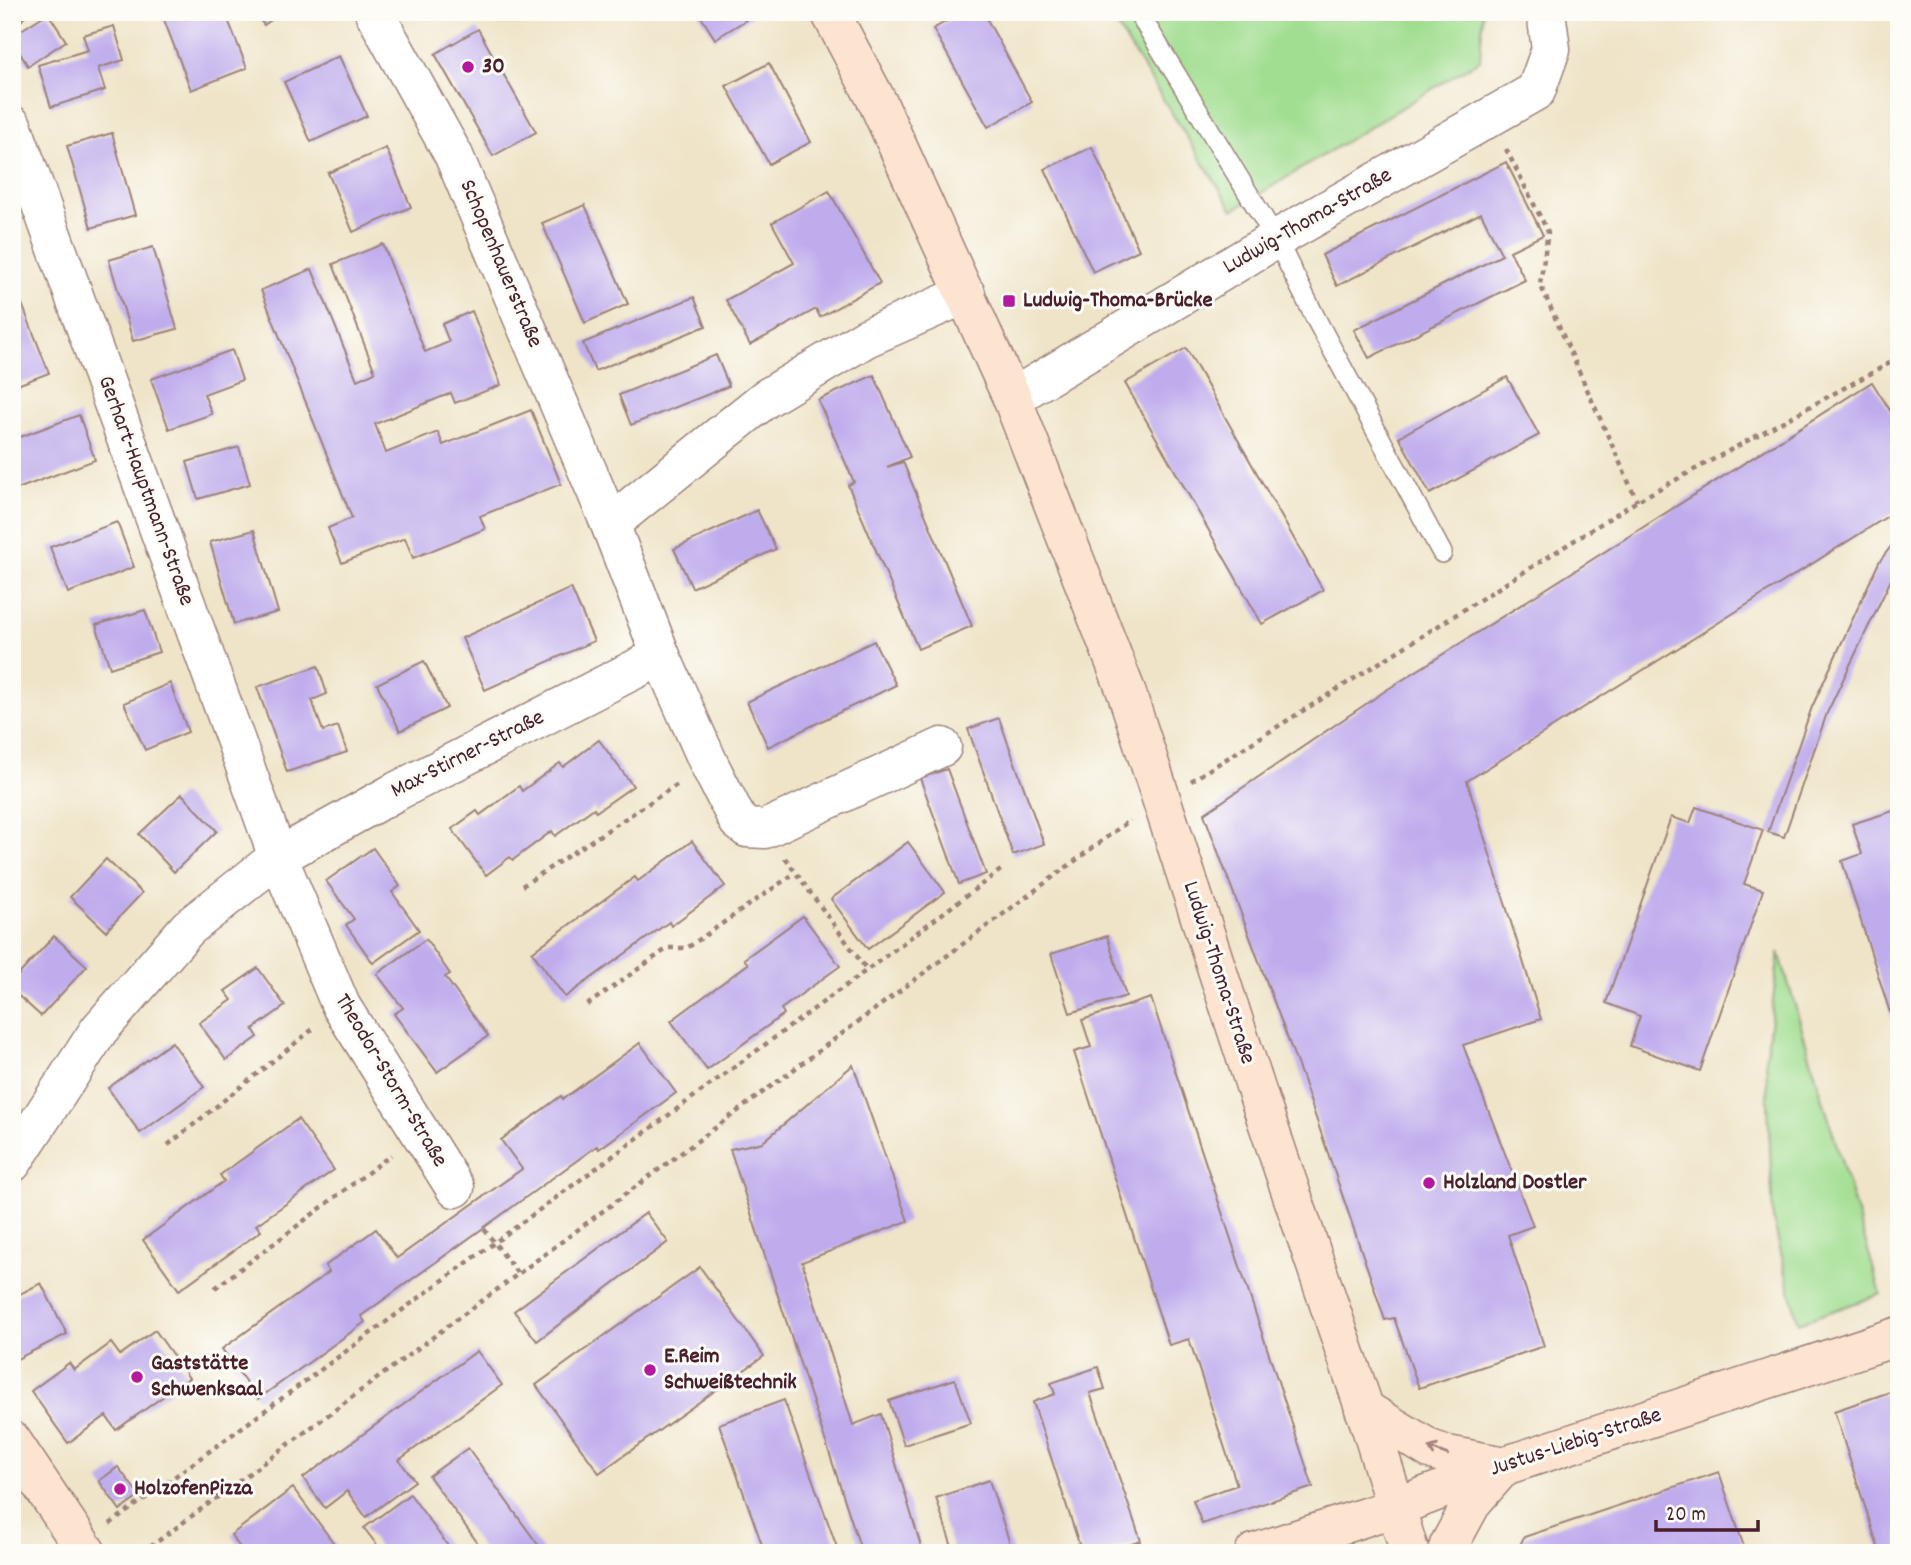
<svg xmlns="http://www.w3.org/2000/svg" width="1911" height="1565" font-family="Dekko,sans-serif">
<rect width="100%" height="100%" fill="#fdfcf7"/>
<filter id="ink" filterUnits="userSpaceOnUse"><feTurbulence type="fractalNoise" baseFrequency=".0143" numOctaves="2"/><feDisplacementMap in="SourceGraphic" scale="14" xChannelSelector="R" yChannelSelector="G"/><feConvolveMatrix kernelMatrix="1 2 1 2 8 2 1 2 1" color-interpolation-filters="sRGB"/></filter>
<filter id="wash" filterUnits="userSpaceOnUse"><feTurbulence type="fractalNoise" baseFrequency=".00686" numOctaves="4" result="noise"/><feDisplacementMap in="SourceGraphic" scale="28" xChannelSelector="R" yChannelSelector="G"/><feGaussianBlur stdDeviation="1.57" result="paint"/><feColorMatrix in="noise" values="0 0 0 0 0 0 0 0 0 0 0 0 0 0 0 0 0 1.4 0 .05"/><feComposite in="paint" operator="in"/></filter>
<g filter="url(#wash)">
<rect width="100%" height="100%" fill="#efe4c8"/>
<g fill="#a1de91" stroke="#767e5e" stroke-width="2">
<path d="M1108 12H1483L1480 60 1233 210Z"/>
<path d="M1779 952 1881 1294 1798 1323 1773 1219 1766 1058Z"/>
</g>
<g id="blocks">
<g fill="#bfaced">
<path d="M12 12H28L22 20Z"/>
<path d="M161 12H225L247 68 191 90Z"/>
<path d="M254 12H282L264 25Z"/>
<path d="M698 12H753L754 15 715 39Z"/>
<path d="M963 12H983L1032 102 988 127 933 29Z"/>
<path d="M48 13 66 41 28 66 12 41V36Z"/>
<path d="M114 26 124 60 98 68 105 90 51 107 38 65 88 50 83 35Z"/>
<path d="M478 29 536 132 493 156 435 54Z"/>
<path d="M339 56 367 116 311 142 284 82Z"/>
<path d="M769 63 811 142 769 164 726 86Z"/>
<path d="M112 133 135 215 91 228 67 146Z"/>
<path d="M1092 147 1139 250 1093 272 1045 169Z"/>
<path d="M386 148 411 207 353 232 328 173Z"/>
<path d="M1506 162 1543 235 1510 251 1525 280 1369 358 1354 330 1502 255 1481 213 1337 286 1322 255Z"/>
<path d="M829 191 880 283 820 317 816 309 750 345 726 300 794 263 772 223Z"/>
<path d="M585 205 628 304 585 323 542 223Z"/>
<path d="M383 244 425 352 449 342 442 324 472 311 501 385 455 403 451 393 375 424 386 453 438 432 443 445 531 410 561 484 480 516 485 529 413 558 405 538 342 563 328 528 352 518 261 290 312 269 357 380 375 372 333 264Z"/>
<path d="M153 247 177 329 133 341 109 260Z"/>
<path d="M15 286 49 373 12 387V287Z"/>
<path d="M694 297 706 326 595 371 583 343Z"/>
<path d="M1186 348 1323 590 1262 624 1125 383Z"/>
<path d="M232 350 242 380 204 394 212 414 169 429 151 379Z"/>
<path d="M716 355 729 386 631 425 619 395Z"/>
<path d="M874 375 910 457 887 467 903 462 972 626 918 649 848 485 854 482 818 400Z"/>
<path d="M1507 377 1539 435 1430 494 1399 437Z"/>
<path d="M1872 382 1899 425V509L1467 781 1541 1019 1463 1045 1533 1226 1508 1235 1544 1346 1419 1388 1394 1318 1385 1320 1302 1077 1204 814 1385 691Z"/>
<path d="M79 415 95 460 12 491V440Z"/>
<path d="M239 447 250 484 198 499 187 462Z"/>
<path d="M757 510 776 549 692 588 674 549Z"/>
<path d="M117 522 134 567 68 593 50 547Z"/>
<path d="M254 530 278 612 234 624 210 542Z"/>
<path d="M1899 536V563L1827 713 1784 837 1768 832 1812 707 1879 562Z"/>
<path d="M571 588 594 641 485 690 462 638Z"/>
<path d="M145 610 159 652 110 668 96 625Z"/>
<path d="M874 641 896 685 768 747 747 702Z"/>
<path d="M424 661 447 708 400 731 377 684Z"/>
<path d="M318 666 327 694 312 700 317 715 323 731 338 726 347 752 287 772 257 687Z"/>
<path d="M170 683 188 732 145 750 124 703Z"/>
<path d="M999 718 1044 844 1013 855 968 729Z"/>
<path d="M599 740 633 786 596 812 594 808 555 836 552 831 513 860 510 857 486 875 452 829 477 811 480 815 519 786 522 791 560 763 563 767Z"/>
<path d="M947 769 986 874 959 884 920 778Z"/>
<path d="M182 794 217 831 174 872 139 834Z"/>
<path d="M1696 807 1763 830 1744 884 1763 890 1700 1071 1630 1046 1640 1016 1606 1003 1671 817 1690 823Z"/>
<path d="M1899 809V1038H1898L1842 861 1862 854 1852 824Z"/>
<path d="M692 841 725 886 671 926 669 922 565 997 532 952 635 877 638 881Z"/>
<path d="M908 842 945 892 868 949 831 899Z"/>
<path d="M373 848 400 886 392 892 419 930 373 963 346 925 354 919 326 881Z"/>
<path d="M106 859 142 893 106 931 70 897Z"/>
<path d="M803 916 840 966 781 1009 784 1014 707 1070 671 1021 748 964 744 959Z"/>
<path d="M54 936 87 966 41 1016 12 990V982Z"/>
<path d="M1107 936 1126 996 1070 1013 1051 954Z"/>
<path d="M426 939 450 974 445 977 488 1036 437 1072 394 1014 403 1008 377 974Z"/>
<path d="M258 968 285 1006 253 1029 258 1037 226 1060 199 1023 232 1000 225 991Z"/>
<path d="M1151 998 1313 1487 1202 1524 1193 1500 1237 1485 1189 1339 1169 1345 1074 1052 1091 1047 1082 1020Z"/>
<path d="M172 1042 204 1087 140 1133 108 1088Z"/>
<path d="M640 1043 676 1093 599 1149 597 1146 361 1316 365 1322 258 1399 222 1349 329 1272 325 1266 376 1229 397 1258 522 1169 501 1140 561 1096 563 1099Z"/>
<path d="M853 1065 908 1221 802 1262 853 1425 881 1414 923 1553H862L730 1149 763 1142Z"/>
<path d="M298 1119 334 1170 256 1225 261 1231 179 1290 143 1240 224 1181 220 1175Z"/>
<path d="M646 1213 668 1242 537 1341 514 1311Z"/>
<path d="M700 1267 764 1356 599 1473 536 1385Z"/>
<path d="M41 1283 67 1334 17 1359 12 1349V1298Z"/>
<path d="M155 1330 189 1378 116 1430 106 1416 68 1443 31 1391 69 1363 74 1370 111 1343 120 1355Z"/>
<path d="M477 1351 502 1385 399 1460 415 1481 366 1517 347 1491 325 1508 303 1478Z"/>
<path d="M1098 1367 1105 1389 1090 1393 1141 1541 1103 1553H1082L1033 1402 1055 1394 1051 1383Z"/>
<path d="M955 1379 971 1423 904 1445 889 1401Z"/>
<path d="M1899 1389V1553H1880L1834 1411Z"/>
<path d="M784 1400 839 1553H765L719 1424Z"/>
<path d="M468 1448 544 1553H485L429 1476Z"/>
<path d="M118 1467 140 1496 120 1510 99 1481Z"/>
<path d="M1719 1472 1746 1553H1516L1524 1537Z"/>
<path d="M989 1480 1013 1553H954L936 1498Z"/>
<path d="M293 1488 341 1553H244L231 1535Z"/>
<path d="M410 1494 453 1553H383L364 1528Z"/>
</g>
</g>
</g>
<g filter="url(#ink)">
<use href="#blocks" fill-opacity="0" stroke="#9c827a" stroke-width="2"/>
<g fill="none" stroke-linecap="round" stroke-linejoin="round">
<g stroke="#9c827a" stroke-width="22">
<path id="lane" d="M1138 12 1276 239 1317 321 1442 553"/>
</g>
<g stroke="#9c827a" stroke-width="41">
<g id="street">
<path d="M374 12 454 156 610 524 661 656 709 764 738 821 747 828 765 829 942 747"/>
<path d="M12 125 278 857 341 1006 455 1188"/>
<path d="M1012 398 1276 239 1536 91 1551 49 1546 12"/>
<path d="M610 524 765 399 866 338 966 294"/>
<path d="M12 1163 99 1030 188 928 278 857 397 791 661 656"/>
</g>
</g>
<g stroke="#9c827a" stroke-width="41">
<g id="secondary">
<path d="M830 12 878 103 1012 398 1126 691"/>
<path d="M1259 1098 1371 1428 1410 1553"/>
<path d="M1364 1409 1430 1449 1447 1455 1504 1466"/>
<path d="M12 1441 87 1553"/>
<path d="M1254 1553 1396 1507 1504 1466 1899 1336"/>
<path d="M1447 1553 1449 1545 1473 1501 1503 1467"/>
</g>
</g>
<g stroke="#9c827a" stroke-width="4.5" stroke-dasharray="5 5" stroke-linecap="butt">
<path d="M1506 149 1548 232 1540 284 1637 501"/>
<path d="M1895 360 1899 369"/>
<path d="M1191 781 1637 501 1899 358"/>
<path d="M785 858 867 970"/>
<path d="M522 886 678 784"/>
<path d="M587 1005 668 948H687L795 873"/>
<path d="M168 1145 313 1029"/>
<path d="M484 1229 518 1274"/>
<path d="M215 1288 391 1155"/>
<path d="M110 1524 867 970 1002 869"/>
<path d="M142 1553 1130 820"/>
</g>
<use href="#lane" stroke="#fff" stroke-width="19"/>
<use href="#street" stroke="#fff" stroke-width="38"/>
<use href="#secondary" stroke="#fde4d1" stroke-width="38"/>
<g stroke="#9c827a" stroke-width="41" stroke-linecap="butt">
<path id="secondary-bridge" d="M1126 691 1259 1098"/>
</g>
<use href="#secondary-bridge" stroke="#fde4d1" stroke-width="38"/>
</g>
<defs><path id="oneway-shaft" d="M-6 0H5M1.5-3L5.5 0L1.5 3" fill="none" stroke-width="1.6" stroke-linecap="round" stroke-linejoin="round" transform="scale(1.75)"/></defs>
<use stroke="#a4827e" href="#oneway-shaft" transform="translate(1438 1451) rotate(-159)"/>
</g>
<g fill="#b5179e" stroke="#fdfcf7" stroke-width="2.5">
<circle cx="468" cy="67" r="7"/>
<rect x="1002" y="294" width="14" height="14" rx="3.5"/>
<circle cx="1429" cy="1183" r="7"/>
<circle cx="650" cy="1370" r="7"/>
<circle cx="137" cy="1377" r="7"/>
<circle cx="120" cy="1489" r="7"/>
</g>
<g text-anchor="middle" dominant-baseline="central" stroke-width="6" stroke-linejoin="round" paint-order="stroke">
<g font-size="23" font-weight="bold" fill="#4a1f2b" stroke="#fdfcf7" text-anchor="start">
<text x="482" y="67">30</text>
<text x="1023" y="301">Ludwig-Thoma-Brücke</text>
<text x="1443" y="1183">Holzland Dostler</text>
<text x="664" y="1357">E.Reim<tspan x="664" dy="26">Schweißtechnik</tspan></text>
<text x="151" y="1364">Gaststätte<tspan x="151" dy="26">Schwenksaal</tspan></text>
<text x="134" y="1489">HolzofenPizza</text>
</g>
<g font-size="23" fill="#4a1f2b" stroke="#fdfcf7">
<text transform="translate(1308 222) rotate(-30)">Ludwig-Thoma-Straße</text>
<text transform="translate(500 264) rotate(67)">Schopenhauerstraße</text>
<text transform="translate(145 491) rotate(70)">Gerhart-Hauptmann-Straße</text>
<text transform="translate(468 755) rotate(-27)">Max-Stirner-Straße</text>
<text transform="translate(1218 973) rotate(72)">Ludwig-Thoma-Straße</text>
<text transform="translate(390 1081) rotate(59)">Theodor-Storm-Straße</text>
<text transform="translate(1576 1443) rotate(-18)">Justus-Liebig-Straße</text>
</g>
</g>
<rect width="1911" height="1565" fill="none" stroke="#fdfcf7" stroke-width="42"/>
<path d="M1656 1520v10h102v-10" fill="none" stroke="#4a1f2b" stroke-width="3.5"/>
<text x="1666" y="1520" font-size="21" fill="#4a1f2b" stroke="#fdfcf7" stroke-width="5" paint-order="stroke">20 m</text>
</svg>
